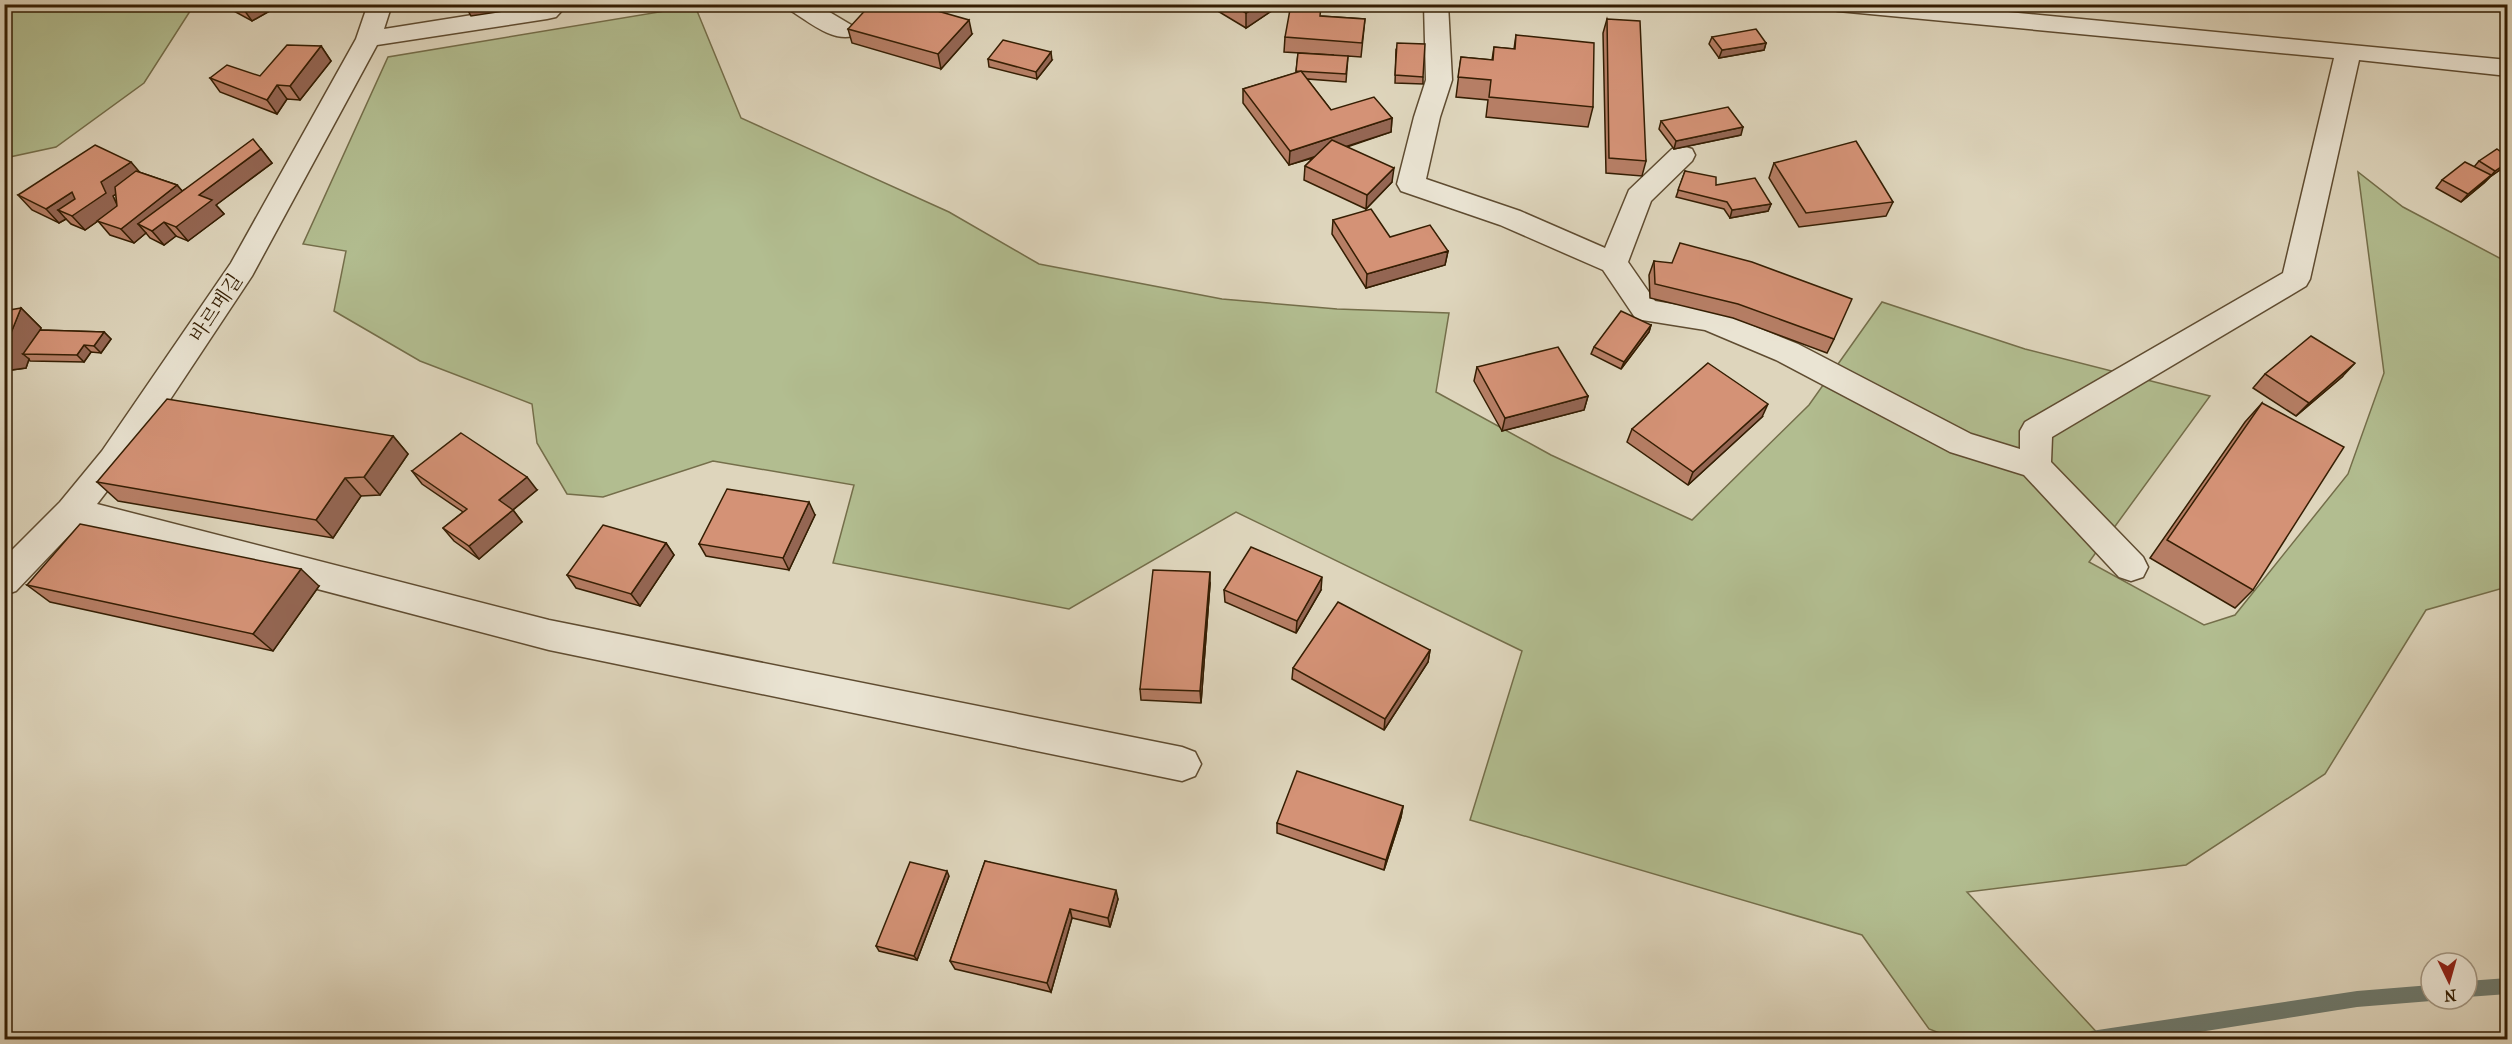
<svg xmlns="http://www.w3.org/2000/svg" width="2512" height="1044" font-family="'IM FELL French Canon','Noto Serif KR',serif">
<rect width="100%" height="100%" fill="#ded5bc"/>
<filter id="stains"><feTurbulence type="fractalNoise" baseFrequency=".00333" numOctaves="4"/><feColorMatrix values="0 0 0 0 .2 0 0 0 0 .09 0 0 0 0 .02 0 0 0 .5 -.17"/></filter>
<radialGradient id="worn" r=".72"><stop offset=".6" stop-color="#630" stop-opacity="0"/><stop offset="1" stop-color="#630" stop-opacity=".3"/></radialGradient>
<g fill="#b2bd90" stroke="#746e4a" stroke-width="1.5">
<path d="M5 4H194V5L144 83 56 147 5 158Z"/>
<path d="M695 6 741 118 949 212 1039 264 1222 299 1337 309 1449 313 1436 392 1551 455 1692 520 1809 405 1882 302 2025 349 2210 396 2089 562 2204 625 2235 615 2348 474 2384 373 2358 172 2403 207 2507 262V587L2426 610 2325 774 2186 865 1967 892 2103 1039H1955L1929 1029 1862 935 1470 820 1522 651 1236 512 1069 609 833 563 854 485 713 461 603 497 567 494 537 443 532 404 420 361 334 311 346 251 303 244 388 57Z"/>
</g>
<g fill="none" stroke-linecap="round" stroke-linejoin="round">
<g fill="#6e7a6e" fill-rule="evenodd">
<path d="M2508 978V994L2467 997V981Z"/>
<path d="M2431 985V999H2437L2431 1001 2357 1007 2149 1040H2083L2085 1034 2091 1031 2357 991Z"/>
</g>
<g stroke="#5f4c31" stroke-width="3">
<g id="minor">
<path d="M368 4H392L384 29 541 4H568L556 17 547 19 377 45 252 276 124 469 97 504 549 620 1182 747 1195 752 1201 764 1195 776 1182 781 549 650 78 526 16 591 4 595V558L60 502 102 451 231 263 356 39Z"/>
<path d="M785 4H816L853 26 856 31 853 36C831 42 807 20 788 9Z"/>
<path d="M1424 4H1448L1452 80 1440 117 1426 179 1520 211 1605 248 1629 190 1672 149 1682 146 1692 149 1695 155 1692 161 1651 201 1628 262 1655 301 1719 312 1798 344 1971 434 2020 449V431L2025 422 2283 273 2334 58 1838 11 1829 9 1826 4H1924L2508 60V76L2359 60 2310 279 2306 286 2052 437 2051 462 2143 557 2148 567 2143 577 2131 581 2119 577 2024 475 1950 452 1776 360 1705 330 1636 319 1603 270 1500 225 1401 191 1397 184 1414 117 1426 80Z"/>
</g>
</g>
<use href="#minor" fill="#eae4d3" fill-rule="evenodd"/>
</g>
<g fill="#b67e65" stroke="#351e03" stroke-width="1.5" fill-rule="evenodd">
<path d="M221 4H282L252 21Z"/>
<path d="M1206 4H1282L1246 28Z"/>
<path d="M1321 16 1365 19 1361 57 1348 56 1346 82 1307 79 1331 110 1392 118 1391 132 1347 147 1392 182 1366 209 1304 180 1305 166 1313 158 1289 165 1243 103V89L1296 73 1298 53 1334 55 1284 52 1285 37Z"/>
<path d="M1607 19 1646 161 1642 176 1606 173 1603 33Z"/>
<path d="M848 29 972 34 941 69 852 43Z"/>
<path d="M1516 35 1593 107 1588 127 1486 117 1488 100 1456 97 1461 57 1492 60 1494 47 1514 49Z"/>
<path d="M1712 37 1766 43 1764 50 1719 58 1709 44Z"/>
<path d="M321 46 331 61 300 100 287 99 277 114 220 92 210 78 260 76Z"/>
<path d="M1396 50 1423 77V84L1395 83Z"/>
<path d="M988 59 1052 60 1037 79 989 67Z"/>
<path d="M1661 121 1741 135 1674 149 1659 129Z"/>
<path d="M261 149 272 163 216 205 224 214 188 241 176 236 164 245 150 238 146 233 134 243 110 235 98 221 85 230 71 224 66 219 59 223 32 210 18 195 139 172 177 185 182 191ZM116 194 117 205 113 196Z"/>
<path d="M2508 157V163L2504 167 2490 177 2484 183 2461 202 2436 188 2442 180 2474 167 2479 161Z"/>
<path d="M1774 163 1893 202 1886 216 1799 227 1769 178Z"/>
<path d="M1685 171 1716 185 1771 204 1768 211 1730 218 1724 209 1676 197Z"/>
<path d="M1333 220 1390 237 1448 251 1445 265 1366 288 1332 234Z"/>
<path d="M1654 261 1834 339 1827 353 1733 318 1650 298 1649 275Z"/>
<path d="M21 308 41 328 40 330 104 332 111 339 101 353 91 352 84 362 30 361 29 359 26 368 4 371Z"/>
<path d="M1651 325 1649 332 1621 369 1591 354 1594 347Z"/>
<path d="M1477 367 1588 396 1584 410 1502 431 1474 381Z"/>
<path d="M2265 374 2342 377 2296 416 2253 388Z"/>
<path d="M2262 403 2253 590 2235 608 2150 558 2245 422Z"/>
<path d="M1762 417 1688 485 1627 442 1632 429Z"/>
<path d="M393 436 408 454 380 495 361 496 333 538 118 501 97 482Z"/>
<path d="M412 471 537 490 513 510 522 522 479 559 454 541 443 528 463 512 422 484Z"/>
<path d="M815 515 789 570 706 556 699 544Z"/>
<path d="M666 543 674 555 640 606 576 588 567 575Z"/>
<path d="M1210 584 1201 703 1141 700 1140 689Z"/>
<path d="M27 585 319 586 273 651 50 602Z"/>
<path d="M1224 590H1321L1296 633 1225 602Z"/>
<path d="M1430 650 1428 662 1384 730 1292 679 1293 668Z"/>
<path d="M1403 806 1401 817 1384 870 1277 833V823Z"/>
<path d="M985 861 1118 899 1110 927 1072 918 1051 992 955 969 950 961Z"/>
<path d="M949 876 917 960 879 951 876 946Z"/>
</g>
<g fill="#946653" stroke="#351e03" stroke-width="1.5">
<path d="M247 4H282L252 21 242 7Z"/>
<path d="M494 4H535V6L471 16 467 9Z"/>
<path d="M1260 4H1282L1246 28V13Z"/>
<path d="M969 20 972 34 941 69 938 54Z"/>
<path d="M1766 43 1764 50 1719 58 1722 50Z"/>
<path d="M321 46 331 61 300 100 290 86Z"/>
<path d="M1051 52 1052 60 1037 79 1036 72Z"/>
<path d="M277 85 287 99 277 114 267 100Z"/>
<path d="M1392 118 1391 132 1289 165 1290 151Z"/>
<path d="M1743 127 1741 135 1674 149 1676 141Z"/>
<path d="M261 149 272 163 216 205 224 214 188 241 176 227 199 195Z"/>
<path d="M131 162 143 176 113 196 118 207 85 230 72 216 101 182Z"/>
<path d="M2508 162 2504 167 2490 177 2484 183 2461 202 2468 194 2490 177 2495 171Z"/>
<path d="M1394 168 1392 182 1366 209 1367 195Z"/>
<path d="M177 185 189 199 138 224 146 233 134 243 121 229Z"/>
<path d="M72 192 85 206 58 210 66 219 59 223 46 209Z"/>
<path d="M1771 204 1768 211 1730 218 1732 210Z"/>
<path d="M164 222 176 236 164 245 152 231Z"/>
<path d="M1448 251 1445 265 1366 288 1367 274Z"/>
<path d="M21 308 41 328 31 354H23L29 359 26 368 4 371V349Z"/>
<path d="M1651 325 1649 332 1621 369 1624 362Z"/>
<path d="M104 332 111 339 101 353 94 346Z"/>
<path d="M84 345 91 352 84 362 77 355Z"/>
<path d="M2355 363 2342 377 2296 416 2309 403Z"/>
<path d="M1588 396 1584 410 1502 431 1505 418Z"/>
<path d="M1768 404 1762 417 1688 485 1693 472Z"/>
<path d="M393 436 408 454 380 495 364 477Z"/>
<path d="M527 477 537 490 509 513 499 500Z"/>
<path d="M345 478 361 496 333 538 316 520Z"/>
<path d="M809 502 815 515 789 570 783 558Z"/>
<path d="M513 510 522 522 479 559 469 546Z"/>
<path d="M666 543 674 555 640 606 631 594Z"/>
<path d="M301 569 319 586 273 651 253 634Z"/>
<path d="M1210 572V584L1201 703 1200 691Z"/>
<path d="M1322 577 1321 590 1296 633 1297 621Z"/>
<path d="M1430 650 1428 662 1384 730 1385 719Z"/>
<path d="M1403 806 1401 817 1384 870 1386 860Z"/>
<path d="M947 871 949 876 917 960 914 956Z"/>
<path d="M1116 890 1118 899 1110 927 1108 918Z"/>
<path d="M1070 909 1072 918 1051 992 1047 983Z"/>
</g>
<g fill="#d49276" stroke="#351e03" stroke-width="1.5">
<path d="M237 4H247L242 7Z"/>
<path d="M467 4H494L467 9Z"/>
<path d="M871 4H913L969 20 938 54 848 29Z"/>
<path d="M1230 4H1260L1246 13Z"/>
<path d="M1291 4 1321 6 1320 16 1365 19 1362 43 1285 37Z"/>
<path d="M1607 19 1640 21 1646 161 1609 158Z"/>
<path d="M1756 29 1766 43 1722 50 1712 37Z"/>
<path d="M1516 35 1594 43 1593 107 1489 97 1491 80 1458 77 1461 57 1493 60 1494 47 1515 49Z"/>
<path d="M1003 40 1051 52 1036 72 988 59Z"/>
<path d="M1397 43 1425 44 1423 77 1395 75Z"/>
<path d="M287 45 321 46 290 86 277 85 267 100 210 78 227 65 260 76Z"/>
<path d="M1298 53 1348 56 1346 74 1296 71Z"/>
<path d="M1301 71 1331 110 1374 97 1392 118 1290 151 1243 89Z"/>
<path d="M1728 107 1743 127 1676 141 1661 121Z"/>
<path d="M253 139 261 149 199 195 212 200 176 227 164 222 152 231 138 224Z"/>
<path d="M1332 140 1394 168 1367 195 1305 166Z"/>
<path d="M1856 141 1893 202 1806 213 1774 163Z"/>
<path d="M95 145 131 162 101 182 106 193 72 216 58 210 75 199 72 192 46 209 18 195Z"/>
<path d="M2497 149 2508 157V162L2495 171 2479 161Z"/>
<path d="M2465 162 2491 175 2468 194 2442 180Z"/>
<path d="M136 171 177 185 121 229 97 221 117 206 115 187Z"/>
<path d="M1685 171 1716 177V185L1755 178 1771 204 1732 210 1727 202 1678 190Z"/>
<path d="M1371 209 1390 237 1430 225 1448 251 1367 274 1333 220Z"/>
<path d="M1680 243 1752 262 1852 299 1834 339 1738 304 1655 284 1654 261 1672 263Z"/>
<path d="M21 308 5 348 4 349V311Z"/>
<path d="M1621 311 1651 325 1624 362 1594 347Z"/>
<path d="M40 330 104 332 94 346 84 345 77 355 23 354Z"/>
<path d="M2311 336 2355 363 2309 403 2265 374Z"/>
<path d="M1558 347 1588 396 1505 418 1477 367Z"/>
<path d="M1708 363 1768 404 1693 472 1632 429Z"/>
<path d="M167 399 393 436 364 477 345 478 316 520 97 482Z"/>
<path d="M2262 403 2344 447 2253 590 2167 540Z"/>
<path d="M461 433 527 477 499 500 513 510 469 546 443 528 467 509 412 471Z"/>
<path d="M727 489 809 502 783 558 699 544Z"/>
<path d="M80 524 301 569 253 634 27 585Z"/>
<path d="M603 525 666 543 631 594 567 575Z"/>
<path d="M1251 547 1322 577 1297 621 1224 590Z"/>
<path d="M1153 570 1210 572 1200 691 1140 689Z"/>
<path d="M1338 602 1430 650 1385 719 1293 668Z"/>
<path d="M1297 771 1403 806 1386 860 1277 823Z"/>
<path d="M985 861 1116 890 1108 918 1070 909 1047 983 950 961Z"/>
<path d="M910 862 947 871 914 956 876 946Z"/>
</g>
<g text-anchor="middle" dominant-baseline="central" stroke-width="4.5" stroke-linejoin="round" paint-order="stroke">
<g font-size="20" fill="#351e03" stroke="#eae4d3">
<text transform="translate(216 308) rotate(-56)">바르메길</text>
</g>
</g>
<rect width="2512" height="1044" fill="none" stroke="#ded5bc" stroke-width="24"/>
<rect x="6" y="6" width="2500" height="1032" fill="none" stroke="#351e03" stroke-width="3"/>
<rect x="12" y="12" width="2488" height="1020" fill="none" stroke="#351e03" stroke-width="1.5"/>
<g transform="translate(2449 981) rotate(175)"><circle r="28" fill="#eae4d3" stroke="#a29580" stroke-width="1.5"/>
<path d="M0-4.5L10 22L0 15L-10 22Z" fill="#8f2418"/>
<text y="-9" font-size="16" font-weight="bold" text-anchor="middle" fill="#351e03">N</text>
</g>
<rect width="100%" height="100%" filter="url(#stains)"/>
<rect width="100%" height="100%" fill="url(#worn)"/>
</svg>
